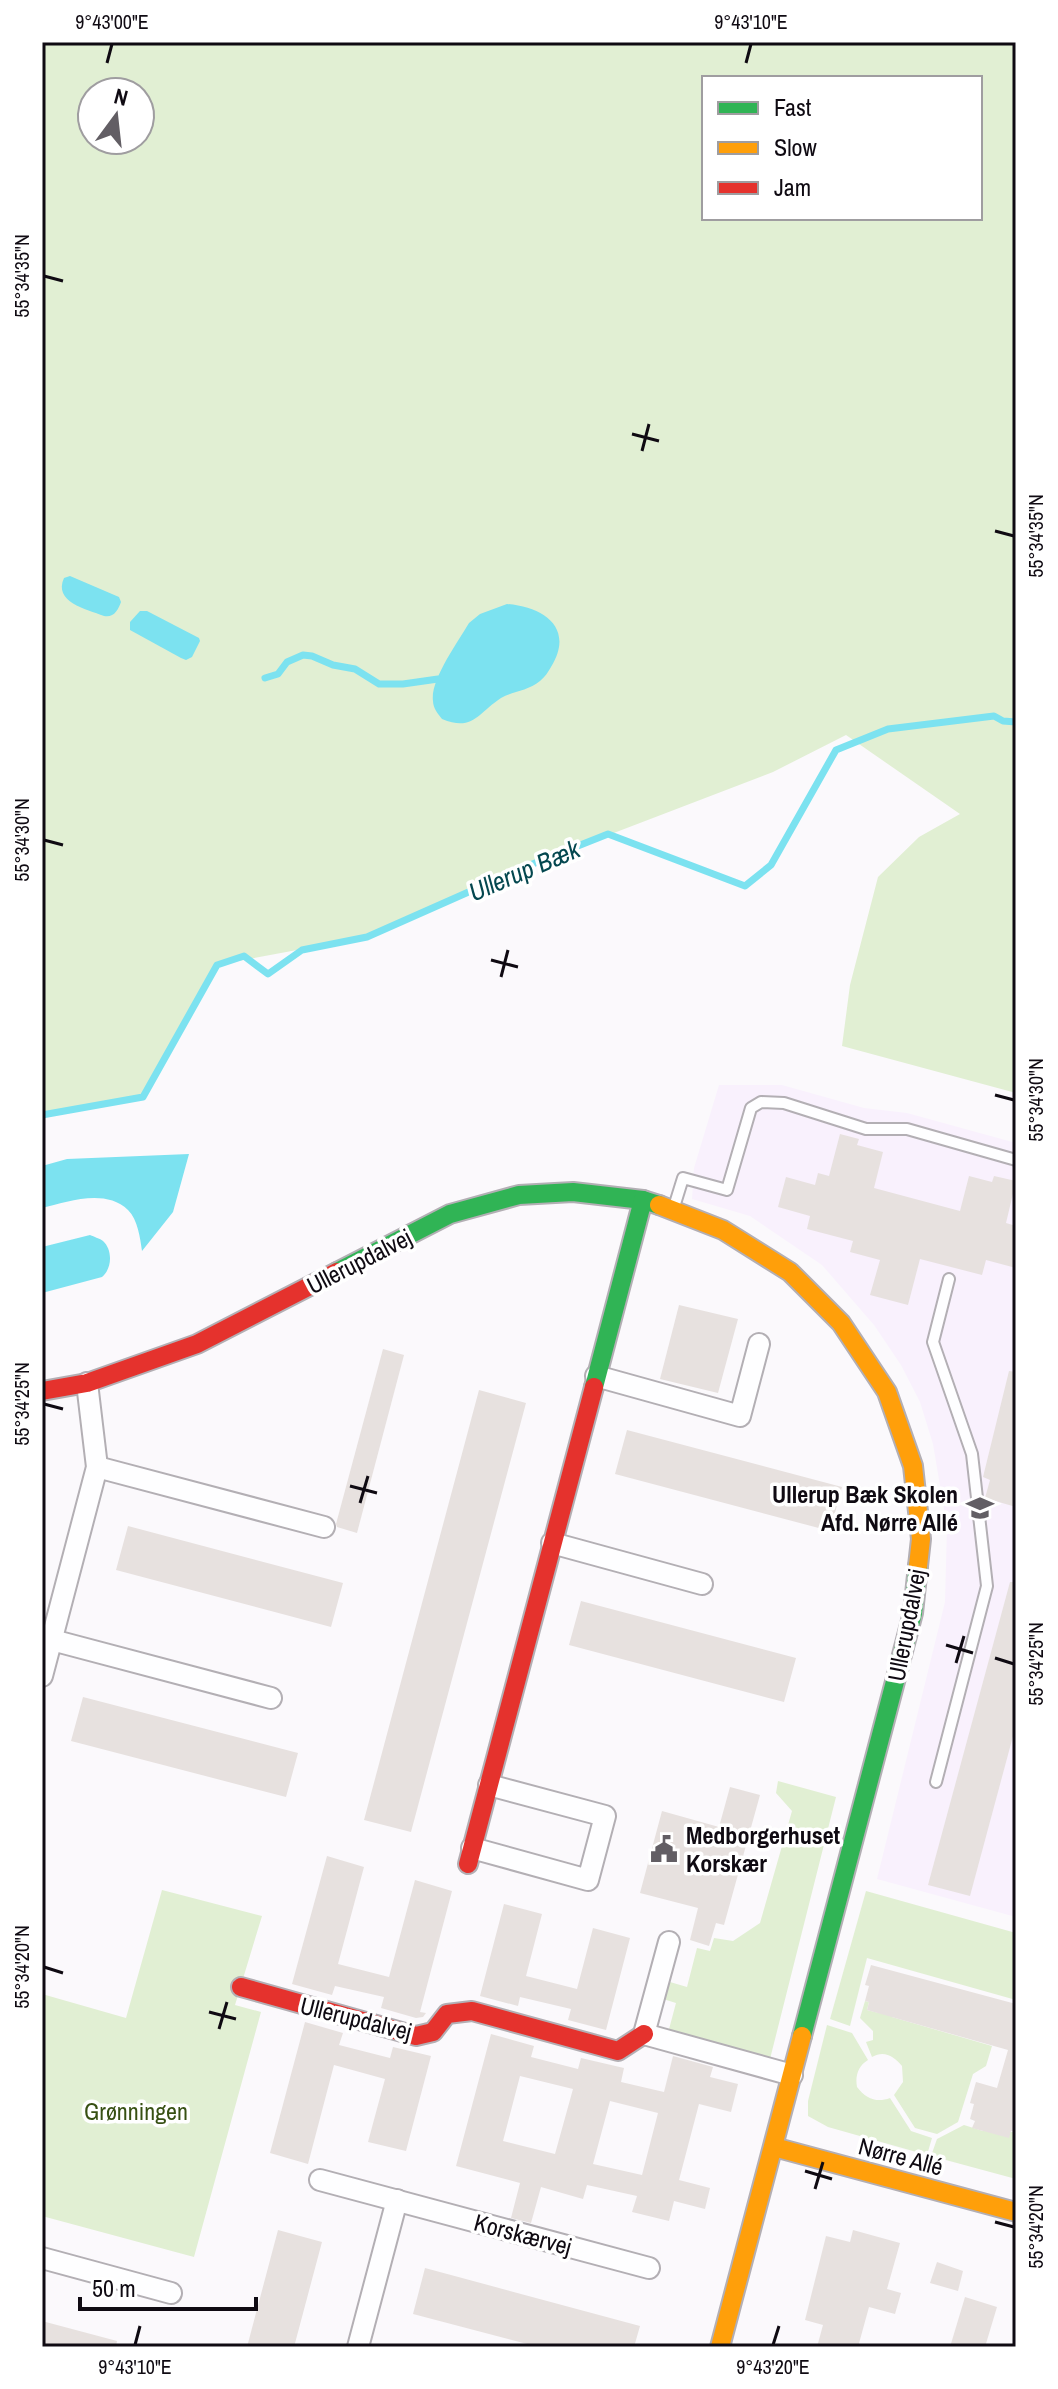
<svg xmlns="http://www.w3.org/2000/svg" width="1058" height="2389" font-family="'Archivo Narrow',sans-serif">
<rect width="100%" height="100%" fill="#fbf9fc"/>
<path fill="#f9f1fd" d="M719 1085H782L864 1108 907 1113 1016 1143V1917L877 1879 945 1602 947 1527 933 1444 920 1402 901 1365 874 1325 822 1265 750 1216 692 1199 694 1168Z"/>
<g fill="#e1efd3" fill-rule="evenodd">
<path d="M42 42H1016V1093L842 1046 850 985 878 877 919 837 960 814 846 735 773 772 525 867 367 937 217 965 143 1097 42 1115ZM704 78H980V218H704ZM92 92H140V140H92Z"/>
<path d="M778 1781 836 1797 770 2059 668 2033 676 2003 663 1999 670 1982 687 1987 697 1948 710 1951 714 1938 733 1941 760 1923 792 1811 776 1793Z"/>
<path d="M162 1890 262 1916 235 2005 261 2012 194 2257 42 2216V1994L126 2018Z"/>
<path d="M866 1891 1016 1933V2000L867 1958 850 2026 830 2019Z"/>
<path d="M865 2001 869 2002 867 2010 879 2013 894 2009 892 2017 992 2046 986 2066 973 2074 958 2122 937 2134 915 2128 894 2095 903 2082 902 2066C894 2056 884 2050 872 2057L866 2042 873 2040V2031L860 2018Z"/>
<path d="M827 2025 852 2033 868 2060C858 2066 855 2076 857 2087 866 2099 877 2103 890 2098L911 2131 932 2138 927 2155 828 2127 808 2116V2101Z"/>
<path d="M964 2125 983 2131 1016 2132V2179L931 2156 937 2139Z"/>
</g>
<g fill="#7ce2f0">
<path d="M70 576 119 597 121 602C118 610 114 618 104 616 86 609 53 602 64 578Z"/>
<path d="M507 604C544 607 575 628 551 667 548 672 545 677 540 681 528 691 513 691 501 698 478 713 473 732 442 719 438 714 433 708 433 701 430 680 458 642 469 623L480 614Z"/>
<path d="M140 611H147L199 638 200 641 192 657 186 660 181 658 130 630V622Z"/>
<path d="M189 1154 173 1212 142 1251C140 1238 138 1220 128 1210 105 1188 67 1202 42 1208V1166L67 1159Z"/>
<path d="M90 1235C92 1236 101 1239 103 1241 113 1250 112 1269 102 1277L42 1293V1247Z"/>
</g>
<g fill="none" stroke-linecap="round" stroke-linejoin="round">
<g stroke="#7ce2f0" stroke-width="7">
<path d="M265 678 278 674 287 662 303 655 312 656 333 665 355 669 379 684H403L438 679"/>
<path d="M42 1115 143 1097 217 965 244 956 268 974 302 950 367 937 525 867 608 834 745 886 771 865 836 750 888 729 994 716 1003 721 1016 722"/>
</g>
</g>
<g fill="#e7e1df" fill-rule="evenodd">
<path d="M840 1134 859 1139 857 1145 883 1152 874 1188 960 1211 969 1176 992 1182 994 1176 1016 1181 1006 1223 1016 1226V1268L986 1260 982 1275 920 1259 908 1305 870 1295 880 1260 850 1252 853 1241 807 1229 810 1216 778 1207 786 1177 815 1185 818 1173 829 1176Z"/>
<path d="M679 1305 738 1319 718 1393 660 1379Z"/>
<path d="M383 1349 404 1355 357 1533 337 1527 336 1524Z"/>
<path d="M1009 1371 1016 1372V1507L985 1498 990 1480 983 1477Z"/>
<path d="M479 1390 526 1403 411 1832 364 1820Z"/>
<path d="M627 1430 842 1487 830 1531 615 1474Z"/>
<path d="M128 1526 343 1583 331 1627 116 1570Z"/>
<path d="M1010 1582H1016V1725L970 1896 928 1885Z"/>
<path d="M581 1601 796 1658 784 1702 569 1645Z"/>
<path d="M83 1697 298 1753 286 1797 71 1741Z"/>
<path d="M730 1787 760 1795 724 1925 716 1923 709 1946 690 1940 698 1908 640 1893 662 1811 719 1827Z"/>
<path d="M327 1856 364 1867 338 1964 389 1977 415 1880 452 1891 420 2012 426 2013 423 2017 416 2018 381 2008 384 1997 335 1986 332 1995 292 1984Z"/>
<path d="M504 1904 542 1914 526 1976 577 1989 593 1928 630 1938 606 2030 568 2020 571 2009 520 1997 518 2006 480 1996Z"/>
<path d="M871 1965 1016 2004V2132L1011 2131 1009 2138 972 2128 975 2121 970 2119 974 2104 970 2103 976 2082 997 2088 1008 2050 867 2010 869 2002 865 2001 869 1986 865 1985Z"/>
<path d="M305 2022 343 2033 339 2045 390 2058 393 2047 431 2056 406 2151 368 2142 385 2079 334 2065 308 2164 270 2153Z"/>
<path d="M491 2034 534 2046 531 2057 578 2069 581 2058 624 2068 621 2082 664 2092 673 2056 713 2067 710 2077 738 2084 731 2112 699 2104 679 2180 710 2188 705 2209 674 2201 669 2221 632 2212 637 2196 587 2185 583 2199 541 2187 531 2223 511 2218 520 2183 456 2166ZM520 2076 573 2089 555 2154 503 2141ZM610 2101 658 2113 642 2175 593 2164Z"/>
<path d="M278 2230 322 2242 294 2347H247Z"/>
<path d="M853 2230 900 2243 887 2289 901 2293 895 2314 869 2307 858 2347H817L823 2325 805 2320 826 2236 850 2242Z"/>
<path d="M937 2262 963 2271 958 2291 930 2283Z"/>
<path d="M425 2268 640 2326 634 2347H539L413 2314Z"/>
<path d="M965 2297 997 2307 985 2347H950Z"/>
<path d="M42 2321 117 2341 116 2347H42Z"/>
</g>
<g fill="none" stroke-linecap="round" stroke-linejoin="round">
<g stroke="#b3afb4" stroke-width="14">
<g id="lane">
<path d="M674 1207 683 1178 727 1190 751 1108 761 1102 784 1103 866 1129H907L1016 1160"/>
<path d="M936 1782 987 1586 972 1454 933 1342 949 1279"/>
</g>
</g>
<g stroke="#b3afb4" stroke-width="24">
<g id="street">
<path d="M596 1376 740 1416 759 1344"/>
<path d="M97 1467 324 1527"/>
<path d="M552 1543 702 1584"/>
<path d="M52 1640 271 1698"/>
<path d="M42 1676 97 1467 87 1383"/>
<path d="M472 1848 588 1880 605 1816 489 1785"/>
<path d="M669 1942 644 2034 792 2075"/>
<path d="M320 2180 649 2268"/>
<path d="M42 2258 171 2293"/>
<path d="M358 2347 397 2200"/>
</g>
</g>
<g stroke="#b3afb4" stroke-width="22">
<g id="fast">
<path d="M337 1272 450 1214 519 1195 573 1192 643 1200 659 1205"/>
<path d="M594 1387 643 1200"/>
<path d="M802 2036 913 1613 918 1566"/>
</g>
</g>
<g stroke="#b3afb4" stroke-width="22">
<g id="slow">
<path d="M659 1205 723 1230 790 1272 841 1323 887 1392 913 1466 921 1539 918 1566"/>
<path d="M774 2147 1016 2212"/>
<path d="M720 2347 802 2036"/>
</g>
</g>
<g stroke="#b3afb4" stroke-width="22">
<g id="jam">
<path d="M42 1391 87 1383 197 1344 337 1272"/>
<path d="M468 1864 594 1387"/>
<path d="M241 1987 416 2036 433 2032 447 2014 472 2011 618 2051 644 2034"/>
</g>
</g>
<use href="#lane" stroke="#fefeff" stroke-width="10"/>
<use href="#street" stroke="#fefeff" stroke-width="20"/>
<use href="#fast" stroke="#30b455" stroke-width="18"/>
<use href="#slow" stroke="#ff9f0a" stroke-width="18"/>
<use href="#jam" stroke="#e5322d" stroke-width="18"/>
</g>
<path fill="none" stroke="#0f0a12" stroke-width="3" d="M107 63 112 44M746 63 751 44M44 276 63 281M632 434 659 441M642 451 649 424M995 531 1014 536M44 840 63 845M491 960 518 967M501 977 508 950M995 1095 1014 1100M44 1404 63 1409M350 1486 377 1493M360 1503 368 1476M946 1645 973 1653M995 1658 1014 1664M956 1663 964 1636M44 1967 63 1973M209 2012 236 2019M219 2029 227 2002M805 2171 832 2179M815 2189 823 2162M995 2222 1014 2227M135 2345 140 2326M773 2345 779 2326"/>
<defs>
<g id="school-bare" transform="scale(2.16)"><path d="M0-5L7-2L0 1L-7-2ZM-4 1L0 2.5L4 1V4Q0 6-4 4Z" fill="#625e64" stroke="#fff" stroke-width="2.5" paint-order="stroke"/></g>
<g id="civic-bare" transform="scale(2.16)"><path d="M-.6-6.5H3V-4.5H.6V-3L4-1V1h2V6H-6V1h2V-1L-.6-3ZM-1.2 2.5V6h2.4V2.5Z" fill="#625e64" stroke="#fff" stroke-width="2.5" paint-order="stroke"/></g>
</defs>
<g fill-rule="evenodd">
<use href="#school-bare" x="980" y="1508"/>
<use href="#civic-bare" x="664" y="1849"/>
</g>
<g text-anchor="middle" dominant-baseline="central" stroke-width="7" stroke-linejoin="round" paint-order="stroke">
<g font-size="24" fill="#0f0a12" stroke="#fff">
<text transform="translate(359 1261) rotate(-27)">Ullerupdalvej</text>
<text transform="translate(906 1625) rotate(-79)">Ullerupdalvej</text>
<text transform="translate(356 2018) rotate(14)">Ullerupdalvej</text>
<text transform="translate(901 2156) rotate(15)">Nørre Allé</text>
<text transform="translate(523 2234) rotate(15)">Korskærvej</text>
</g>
<g font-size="24" font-weight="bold" fill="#0f0a12" stroke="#fff" text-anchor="end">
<text x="958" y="1494">Ullerup Bæk Skolen<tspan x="958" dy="28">Afd. Nørre Allé</tspan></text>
<text x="686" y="1835" text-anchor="start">Medborgerhuset<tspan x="686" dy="28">Korskær</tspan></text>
</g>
<g font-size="24" fill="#375013" stroke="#fff">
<text x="136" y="2111">Grønningen</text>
</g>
<g font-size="26" font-style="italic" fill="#04474f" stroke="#fff">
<text transform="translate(524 870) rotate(-23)">Ullerup Bæk</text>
</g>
</g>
<rect width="1058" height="2389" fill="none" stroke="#ffffff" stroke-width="88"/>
<rect x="702" y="76" width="280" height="144" fill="#ffffff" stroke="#9f9da0" stroke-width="2"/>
<rect x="718" y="102" width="40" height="12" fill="#30b455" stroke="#9f9da0" stroke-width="2"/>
<text x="774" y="116" font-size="24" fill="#0f0a12">Fast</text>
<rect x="718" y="142" width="40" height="12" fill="#ff9f0a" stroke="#9f9da0" stroke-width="2"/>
<text x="774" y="156" font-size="24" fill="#0f0a12">Slow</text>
<rect x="718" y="182" width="40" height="12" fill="#e5322d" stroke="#9f9da0" stroke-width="2"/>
<text x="774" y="196" font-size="24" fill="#0f0a12">Jam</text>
<g transform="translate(116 116) rotate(15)"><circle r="38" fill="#ffffff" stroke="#9f9da0" stroke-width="2"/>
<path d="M0-6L14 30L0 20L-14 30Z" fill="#625e64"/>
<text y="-12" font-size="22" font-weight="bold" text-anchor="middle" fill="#0f0a12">N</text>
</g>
<path d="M80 2297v12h176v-12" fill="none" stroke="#0f0a12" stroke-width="4"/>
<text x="92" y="2297" font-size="24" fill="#0f0a12" stroke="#ffffff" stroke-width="6" paint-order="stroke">50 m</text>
<rect x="44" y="44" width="970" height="2301" fill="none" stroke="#0f0a12" stroke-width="3"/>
<g font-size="20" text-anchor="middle" fill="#0f0a12">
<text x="112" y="29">9°43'00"E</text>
<text x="751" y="29">9°43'10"E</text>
<text transform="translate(22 276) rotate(-90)" y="7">55°34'35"N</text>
<text transform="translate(1036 536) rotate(-90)" y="7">55°34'35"N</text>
<text transform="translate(22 840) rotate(-90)" y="7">55°34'30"N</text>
<text transform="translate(1036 1100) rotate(-90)" y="7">55°34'30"N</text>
<text transform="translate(22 1404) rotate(-90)" y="7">55°34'25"N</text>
<text transform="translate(1036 1664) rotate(-90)" y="7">55°34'25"N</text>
<text transform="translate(22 1967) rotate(-90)" y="7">55°34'20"N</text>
<text transform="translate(1036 2227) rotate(-90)" y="7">55°34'20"N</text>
<text x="135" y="2374">9°43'10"E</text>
<text x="773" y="2374">9°43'20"E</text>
</g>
</svg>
